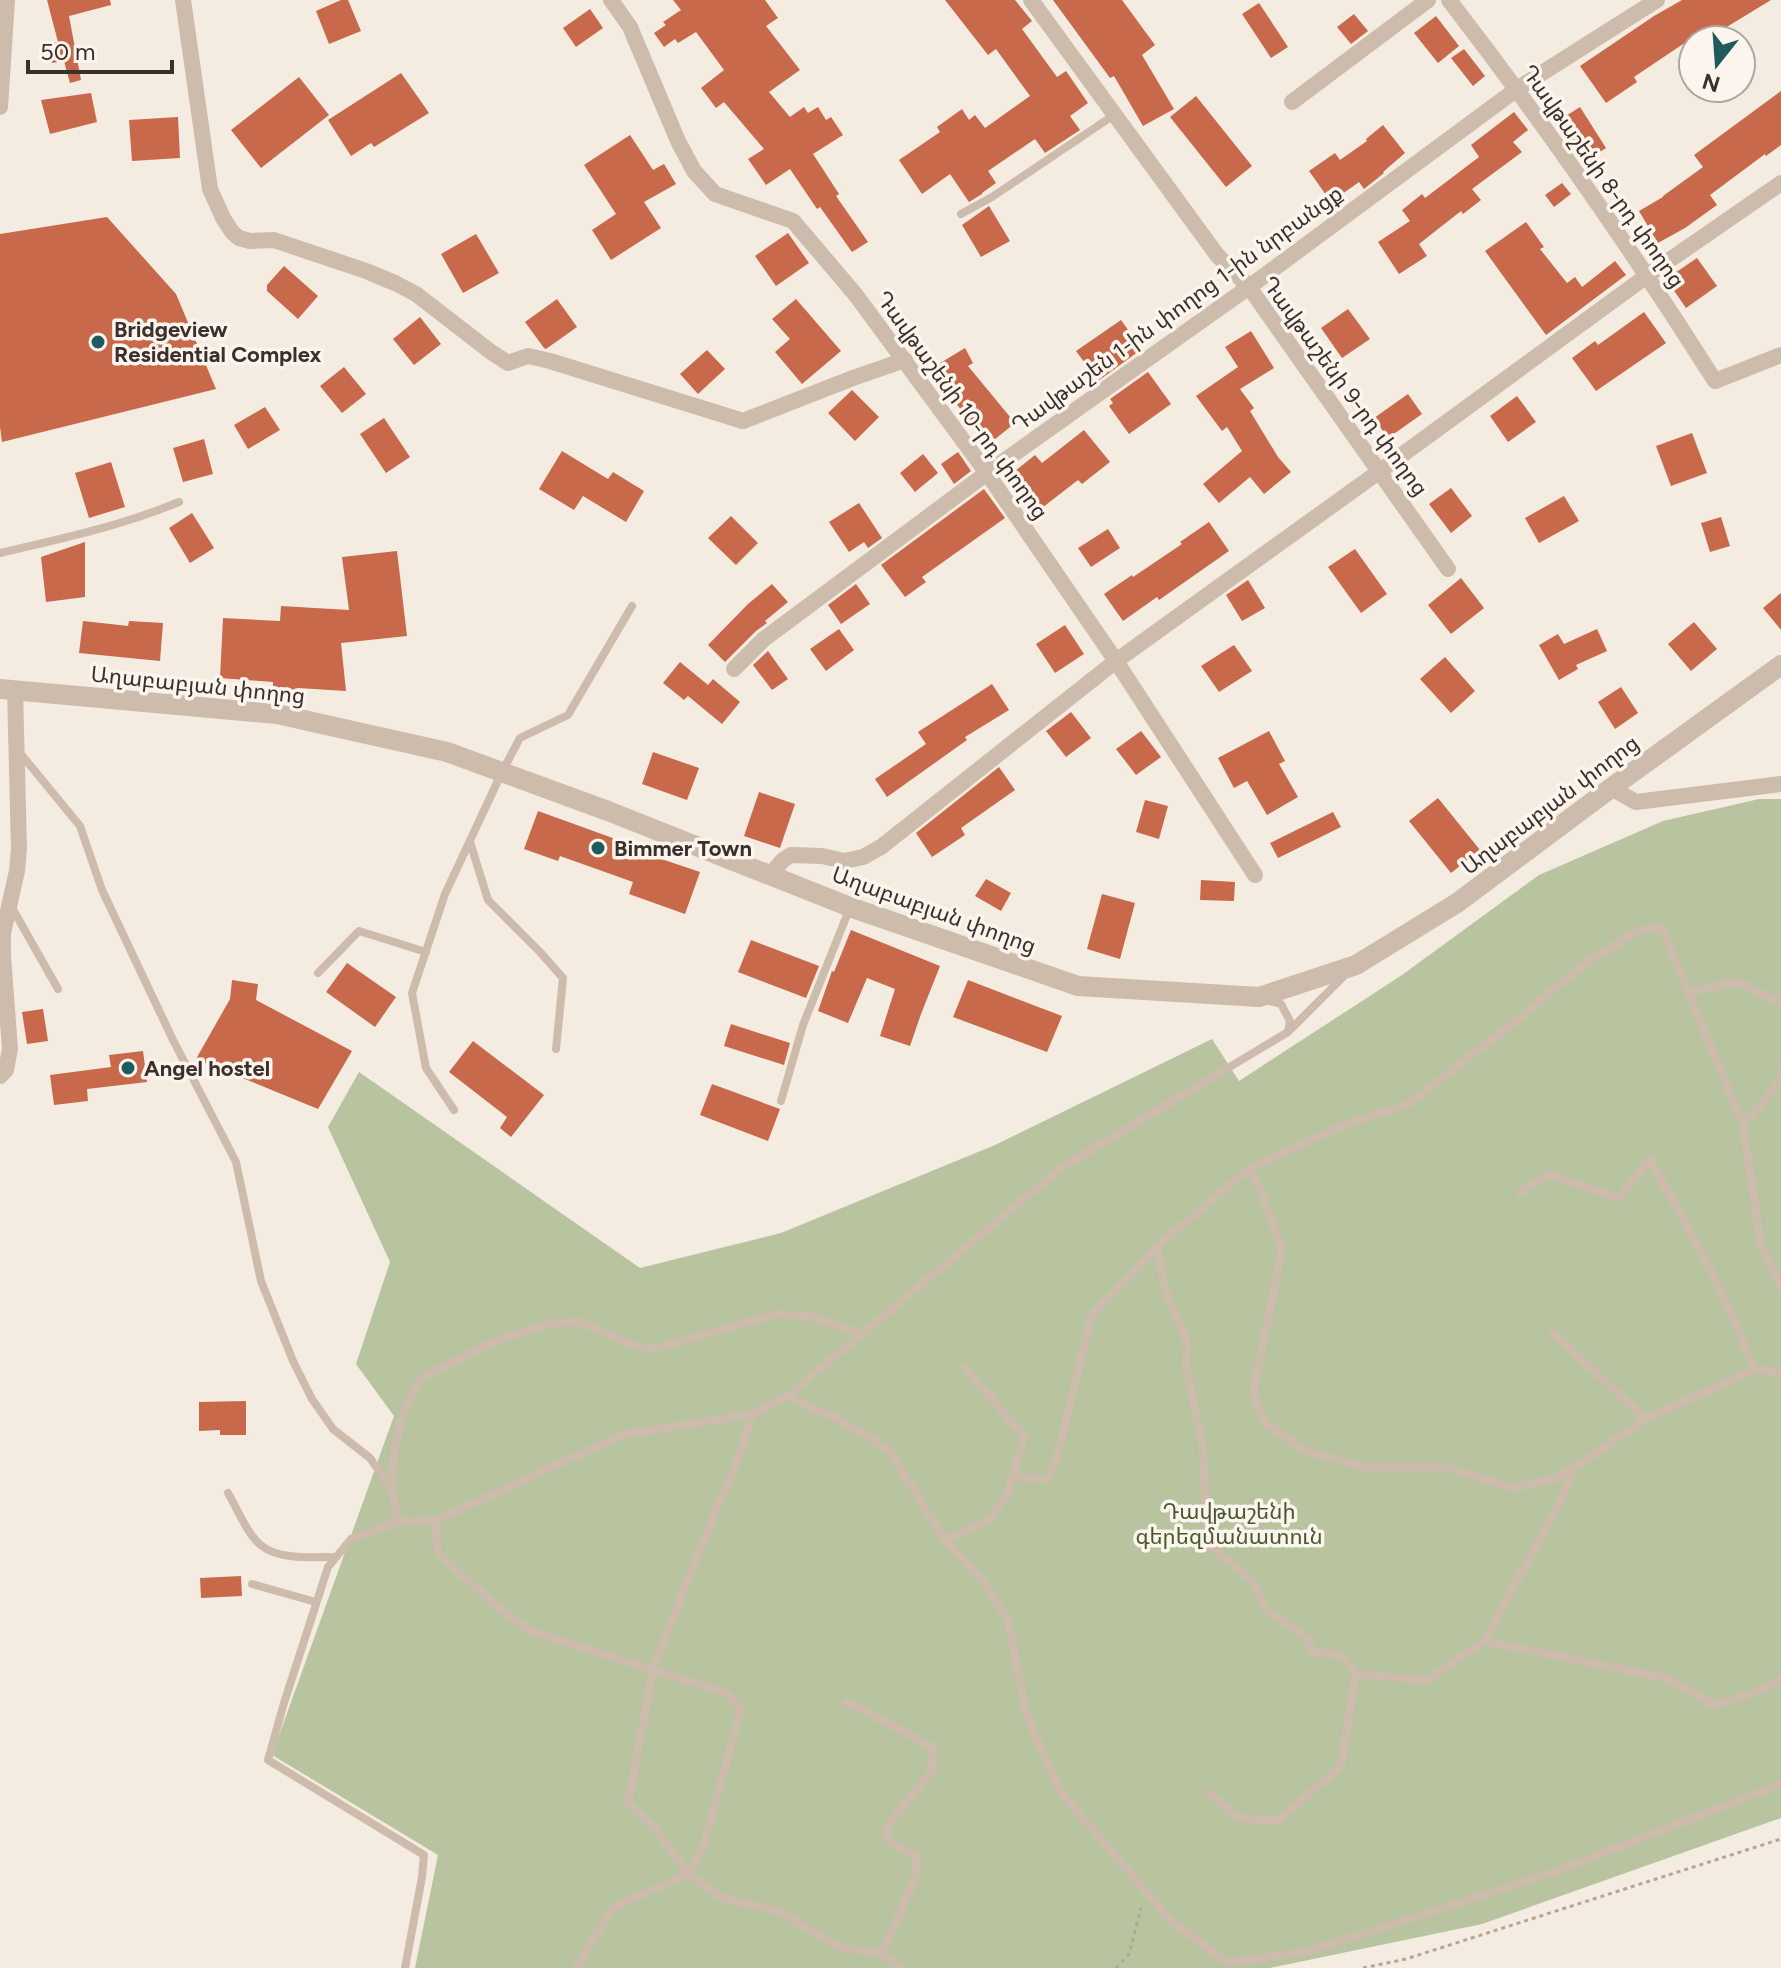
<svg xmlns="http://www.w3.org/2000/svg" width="1781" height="1968" font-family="Figtree,'Noto Sans Armenian',sans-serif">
<rect width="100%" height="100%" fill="#f4ebe1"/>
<path fill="#b8c4a0" d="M1759 799H1781V1818L1482 1924 1270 1968H415L438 1855 272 1755 394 1416 356 1364 390 1262 328 1127 359 1072 640 1268 781 1233 995 1145 1212 1039 1239 1081 1402 975 1539 875 1663 821Z"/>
<g fill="#c8694b">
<path d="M47 0H110L111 5 69 16 81 80 70 83 64 61 52 63 48 44 58 42Z"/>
<path d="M341 0H348L361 31 329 44 316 11Z"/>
<path d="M673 0H765L778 18 766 26 800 70 769 92 790 117 804 107 808 113 818 107 826 120 831 117 843 135 813 154 839 194 836 196 868 242 852 252 820 207 817 209 790 169 766 185 748 159 764 149 724 102 716 108 701 88 724 70 696 32 678 43 675 39 664 47 654 33 666 25 663 22 681 10Z"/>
<path d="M945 0H1015L1032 21 1022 29 1057 77 1066 71 1088 103 1070 116 1080 130 1045 153 1035 139 988 171 996 183 982 193V194L969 202 950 174 922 194 899 160 940 132 937 127 962 109 969 120 975 115 985 128 1030 96 996 49 988 55Z"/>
<path d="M1053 0H1122L1155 45 1142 55 1174 109 1143 126 1114 76 1110 78Z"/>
<path d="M1682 0H1771L1725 28 1729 34 1719 40H1689L1634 77 1637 82 1606 103 1580 66 1654 16Z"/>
<path d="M1259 3 1288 47 1271 58 1242 14Z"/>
<path d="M590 9 603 28 576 47 563 28Z"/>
<path d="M1354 14 1368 31 1351 44 1337 27Z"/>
<path d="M1436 16 1459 46 1438 63 1414 33Z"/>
<path d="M1464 49 1485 76 1473 86 1451 58Z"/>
<path d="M401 73 429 113 374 147 371 143 351 156 328 120Z"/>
<path d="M299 77 329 115 261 168 231 130Z"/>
<path d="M1781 91V145L1766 156 1765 154 1710 195 1717 205 1685 228 1658 243 1639 211 1663 197V196L1703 167 1694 155Z"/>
<path d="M91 93 97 122 50 134 41 100Z"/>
<path d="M1196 96 1252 166 1226 187 1170 117Z"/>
<path d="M1580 107 1606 148 1583 163 1555 123Z"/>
<path d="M1514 112 1528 130 1513 142 1522 152 1472 189 1481 200 1463 214 1461 211 1419 244 1427 256 1399 274 1378 242 1410 221 1402 210 1422 194 1425 198 1479 157 1471 145Z"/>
<path d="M178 117 180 158 132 161 129 120Z"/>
<path d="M1383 125 1405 153 1383 172 1384 173 1364 189 1359 182 1331 202 1309 171 1335 153 1340 160 1367 141 1366 139Z"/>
<path d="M630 135 653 170 664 164 676 184 644 202 661 228 611 260 592 230 616 214 584 165Z"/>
<path d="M1562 183 1571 194 1554 207 1545 195Z"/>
<path d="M989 206 1010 241 981 257 962 225Z"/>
<path d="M107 217 176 294 216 389 2 442 0 427V234Z"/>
<path d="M1526 222 1544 247 1540 249 1567 283 1575 277 1582 287 1615 261 1626 275 1546 335 1485 251Z"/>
<path d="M788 233 809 263 776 286 755 256Z"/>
<path d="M476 234 499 273 463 293 441 254Z"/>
<path d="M1697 258 1717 286 1686 308 1666 279Z"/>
<path d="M284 266 318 296 298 319 267 291V285Z"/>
<path d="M557 299 577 327 546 349 544 348 525 322Z"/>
<path d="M796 299 841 351 802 384 775 352 790 339 772 319Z"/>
<path d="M1348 309 1370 339 1342 358 1321 328Z"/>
<path d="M1644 312 1666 343 1596 391 1572 358 1595 341 1598 345Z"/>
<path d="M420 317 441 344 414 365 393 339Z"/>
<path d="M1121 320 1142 349 1098 381 1076 351Z"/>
<path d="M1251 331 1274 368 1240 389 1254 408 1250 411 1278 457 1291 472 1264 494 1250 477 1219 503 1203 484 1242 451 1227 427 1222 431 1196 396 1238 367 1225 347Z"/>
<path d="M965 348 973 363 968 366 1015 423 989 444 945 390 932 368Z"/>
<path d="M707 350 725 369 698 394 680 374Z"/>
<path d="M344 367 366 394 342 413 320 386Z"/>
<path d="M1148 372 1171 404 1129 434 1109 406 1113 403 1110 399Z"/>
<path d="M852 390 879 417 855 441 828 413Z"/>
<path d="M1408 394 1422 414 1388 438 1374 418Z"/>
<path d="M1517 396 1536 422 1508 442 1490 416Z"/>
<path d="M265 407 280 430 248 449 234 425Z"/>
<path d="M384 418 410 457 386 473 360 434Z"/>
<path d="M1084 430 1110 462 1082 484 1078 480 1038 511 1010 475 1035 455 1042 463Z"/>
<path d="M1692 433 1707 473 1671 486 1656 446Z"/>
<path d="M204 439 213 474 183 482 173 448Z"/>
<path d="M562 451 608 479 613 472 644 491 626 522 583 496 574 510 539 489Z"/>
<path d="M958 452 971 471 954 484 941 464Z"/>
<path d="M923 454 938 473 915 492 900 473Z"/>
<path d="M111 462 125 507 89 518 75 473Z"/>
<path d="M1451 488 1472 516 1451 533 1429 504Z"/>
<path d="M984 489 1005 518 922 577 926 582 905 597 881 565Z"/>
<path d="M1564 496 1579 521 1539 543 1525 518Z"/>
<path d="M859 503 882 538 868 548 864 542 849 552 829 522Z"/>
<path d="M192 513 214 548 190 563 169 528Z"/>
<path d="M731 516 758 543 736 565 708 538Z"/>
<path d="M1721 517 1730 546 1710 552 1701 523Z"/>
<path d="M1209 522 1229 551 1159 600 1157 597 1123 621 1104 594 1132 575 1133 577 1182 544 1180 542Z"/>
<path d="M1108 529 1120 548 1091 567 1078 548Z"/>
<path d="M85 542V597L46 602 41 557Z"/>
<path d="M1355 549 1387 594 1361 613 1328 567Z"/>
<path d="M397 551 407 636 341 643 346 691 298 688 297 690 273 687V682L220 678 223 618 280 621 281 606 349 610 342 557Z"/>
<path d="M1461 578 1484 608 1451 634 1428 605Z"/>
<path d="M1248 580 1265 608 1242 621 1226 595Z"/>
<path d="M772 584 788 602 765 621 767 623 756 631 725 662 708 645 748 604Z"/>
<path d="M856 584 870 604 841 624 828 605Z"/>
<path d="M1781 593V630L1763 608Z"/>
<path d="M83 621 128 626 129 621 163 623 160 661 79 653Z"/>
<path d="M1694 622 1717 649 1691 671 1668 644Z"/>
<path d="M1065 625 1084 654 1055 673 1036 644Z"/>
<path d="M839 629 854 650 826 671 810 649Z"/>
<path d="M1597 629 1607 651 1576 665 1578 669 1559 680 1539 645 1558 634 1564 644Z"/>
<path d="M1234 645 1252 671 1219 692 1201 666Z"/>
<path d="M768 651 788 679 772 690 753 665Z"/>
<path d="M1445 657 1475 691 1451 713 1420 679Z"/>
<path d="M680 662 708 685 713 679 740 702 722 724 688 696 684 700 663 683Z"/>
<path d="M992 684 1009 710 965 737 967 740 887 797 875 779 926 744 918 732Z"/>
<path d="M1621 687 1638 713 1615 729 1598 702Z"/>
<path d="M1071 712 1091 738 1066 757 1046 731Z"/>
<path d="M1141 731 1161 757 1136 775 1116 749Z"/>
<path d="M1269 731 1285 761 1279 764 1298 797 1267 815 1247 781 1234 788 1218 758Z"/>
<path d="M653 752 699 768 687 800 642 784Z"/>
<path d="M999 767 1015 790 961 828 965 835 932 857 916 833Z"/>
<path d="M759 792 795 804 780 848 744 836Z"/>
<path d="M1438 798 1480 850 1451 873 1409 821Z"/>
<path d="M1145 800 1168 806 1159 839 1136 832Z"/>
<path d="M538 811 621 841 620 845 700 872 685 914 629 894 633 882 560 856 558 861 524 849Z"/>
<path d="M1333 812 1341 827 1278 858 1270 843Z"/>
<path d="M986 879 1011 893 1001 911 975 896Z"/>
<path d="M1201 880 1235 882 1234 901 1200 900Z"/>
<path d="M1102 894 1135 903 1120 959 1087 949Z"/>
<path d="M851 930 940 966 921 1014 910 1046 880 1036 895 989 867 978 848 1023 818 1011 832 971 834 972Z"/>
<path d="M751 940 819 966 806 998 738 972Z"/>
<path d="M347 963 396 997 375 1027 326 992Z"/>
<path d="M232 980 258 984 256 1000 352 1051 318 1109 196 1059 230 999Z"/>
<path d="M968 980 1062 1016 1047 1052 953 1017Z"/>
<path d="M43 1009 48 1041 27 1044 22 1012Z"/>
<path d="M731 1024 790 1043 784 1065 724 1046Z"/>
<path d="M473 1041 544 1095 511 1137 500 1128 507 1117 449 1072Z"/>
<path d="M143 1051 147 1082 87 1089 88 1101 54 1105 50 1075 111 1067 109 1055Z"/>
<path d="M712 1084 780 1109 768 1141 700 1115Z"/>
<path d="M246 1401V1435H220V1430L199 1431V1402Z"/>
<path d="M241 1576 242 1596 201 1598 200 1578Z"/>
</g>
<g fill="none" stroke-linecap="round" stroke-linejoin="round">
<g stroke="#b9a596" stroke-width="3" stroke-dasharray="4 4" stroke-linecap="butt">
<path d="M1116 1968 1129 1954 1141 1908"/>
<path d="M1363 1968 1406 1959 1781 1839"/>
</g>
<g stroke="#cdbbac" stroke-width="8">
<path d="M961 214 992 197 1114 115"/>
<path d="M0 553C61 539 121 526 179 502"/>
<path d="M20 753 80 826 102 890 173 1040 236 1162 261 1281 293 1361 312 1399 333 1429 370 1458 393 1491"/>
<path d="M470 842 488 900 540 952 563 978 556 1049"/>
<path d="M11 906 58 989"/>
<path d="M318 973 359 931 426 952"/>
<path d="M1688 992 1739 982 1781 1003"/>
<path d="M1288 1032 1346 974"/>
<path d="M781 1101 803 1025 849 910"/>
<path d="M454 1110 426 1068 412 993 445 894 502 772 520 738 568 715 632 606"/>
<path d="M1743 1125 1780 1081 1781 1072"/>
<path d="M1248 1170 1259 1186 1282 1250 1253 1393 1265 1423 1305 1451 1365 1467H1444L1514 1488 1555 1478 1574 1468 1646 1419 1755 1369 1781 1373"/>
<path d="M1520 1193 1548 1174 1619 1198 1650 1159 1713 1274 1755 1369"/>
<path d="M1157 1246 1165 1289 1187 1341 1186 1367 1202 1441 1208 1545 1255 1583 1266 1610 1308 1639 1312 1652 1341 1655 1356 1674"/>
<path d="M1553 1333 1646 1419"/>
<path d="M789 1395 797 1401 835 1417 888 1449 945 1540 985 1583 1008 1621 1027 1716 1060 1791 1170 1920 1228 1963 1309 1951 1549 1874 1781 1784"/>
<path d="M752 1414 741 1451 692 1569 653 1670 628 1803 656 1830 688 1873 722 1898 778 1911 840 1948 881 1953 901 1968"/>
<path d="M1013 1477 1048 1479 1059 1450 1091 1316 1165 1239 1248 1170 1343 1125 1407 1105 1519 1019 1583 965 1639 930 1662 928 1743 1125 1761 1244 1781 1288"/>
<path d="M228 1493C237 1508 248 1536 262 1546 279 1560 315 1557 335 1557"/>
<path d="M435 1521 438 1553 493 1603 530 1631 726 1693 741 1709 703 1848 688 1873 612 1909 576 1968"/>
<path d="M398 1522C396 1510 392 1497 392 1484 392 1451 401 1403 423 1377L495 1341 551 1323 580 1322 638 1347 657 1348 777 1314 810 1316 862 1334"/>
<path d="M945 1540 990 1519 1007 1495 1024 1436 965 1368"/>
<path d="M252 1584 316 1602"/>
<path d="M1484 1641 1669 1679 1713 1705 1766 1689 1781 1677"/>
<path d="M846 1702 933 1747 932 1771 885 1829 888 1840 917 1857 915 1880 881 1953"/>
<path d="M1208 1792 1238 1818 1278 1821 1341 1766 1356 1674 1427 1680 1484 1641 1560 1503 1574 1469"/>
<path d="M405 1968 422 1877 424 1855 268 1760 284 1703 328 1567 351 1539 398 1522 435 1521 622 1435 752 1414 789 1395 1061 1168 1288 1032 1290 1021 1281 1004 1266 1000"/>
</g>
<g stroke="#cdbbac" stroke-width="16">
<path d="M183 0 210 189 223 218 232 232 239 238 250 241 274 240 366 271 395 283 416 294 491 352 508 363 528 356 550 361 743 421 853 378 905 360"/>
<path d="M611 0 630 27 678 141 694 171 715 194 793 221 855 294 987 473 1116 661 1255 875"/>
<path d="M1031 0 1217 255 1249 287 1448 569"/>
<path d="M1449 0C1544 123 1632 250 1715 381L1781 355"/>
<path d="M1292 102 1428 0"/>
<path d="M0 107 7 0"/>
<path d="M734 669 764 639 987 473 1249 287 1517 89 1657 0"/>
<path d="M1611 788 1636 802 1781 784"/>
<path d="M770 875 783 860 791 855 822 856 844 861 863 857 881 847 1116 661 1380 471 1648 275 1781 183"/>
<path d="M0 1076 6 1070 10 1049 3 956V933L17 871 19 849 15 690"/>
</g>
<path stroke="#cdbbac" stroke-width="20" d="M0 689 277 714 447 752 608 811 850 907 1078 986 1259 997 1356 965 1457 903 1611 788 1781 665"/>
</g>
<g fill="#1f5a5e" stroke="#fbf5ee" stroke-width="3">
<circle cx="98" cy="342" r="8"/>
<circle cx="598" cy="848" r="8"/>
<circle cx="128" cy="1068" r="8"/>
</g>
<g text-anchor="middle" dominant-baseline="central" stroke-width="7" stroke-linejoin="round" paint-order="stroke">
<g font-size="22" fill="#3b302b" stroke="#fbf5ee">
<text transform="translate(1603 176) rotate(55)">Դավթաշենի 8-րդ փողոց</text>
<text transform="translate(1177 309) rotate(-36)">Դավթաշեն 1-ին փողոց 1-ին նրբանցք</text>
<text transform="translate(1345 386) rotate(54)">Դավթաշենի 9-րդ փողոց</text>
<text transform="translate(962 405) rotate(54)">Դավթաշենի 10-րդ փողոց</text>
<text transform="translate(198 685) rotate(6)">Աղաբաբյան փողոց</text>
<text transform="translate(1550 805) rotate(-37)">Աղաբաբյան փողոց</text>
<text transform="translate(934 910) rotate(20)">Աղաբաբյան փողոց</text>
</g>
<g font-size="22" font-weight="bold" fill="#3b302b" stroke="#fbf5ee" text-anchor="start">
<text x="114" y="329">Bridgeview<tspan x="114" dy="25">Residential Complex</tspan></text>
<text x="614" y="848">Bimmer Town</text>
<text x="144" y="1068">Angel hostel</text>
</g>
<g font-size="22" fill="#4a5a2e" stroke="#fbf5ee">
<text x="1229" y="1511">Դավթաշենի<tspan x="1229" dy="25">գերեզմանատուն</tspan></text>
</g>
</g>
<g transform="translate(1717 64) rotate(197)"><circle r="38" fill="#fbf5ee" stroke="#aea6a0" stroke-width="2"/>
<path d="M0-6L14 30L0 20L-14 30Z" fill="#1f5a5e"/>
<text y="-12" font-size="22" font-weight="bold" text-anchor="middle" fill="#3b302b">N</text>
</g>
<path d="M28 60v12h144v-12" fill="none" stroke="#3b302b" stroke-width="4"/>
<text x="40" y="60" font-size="24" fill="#3b302b" stroke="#fbf5ee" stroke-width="6" paint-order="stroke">50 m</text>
</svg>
